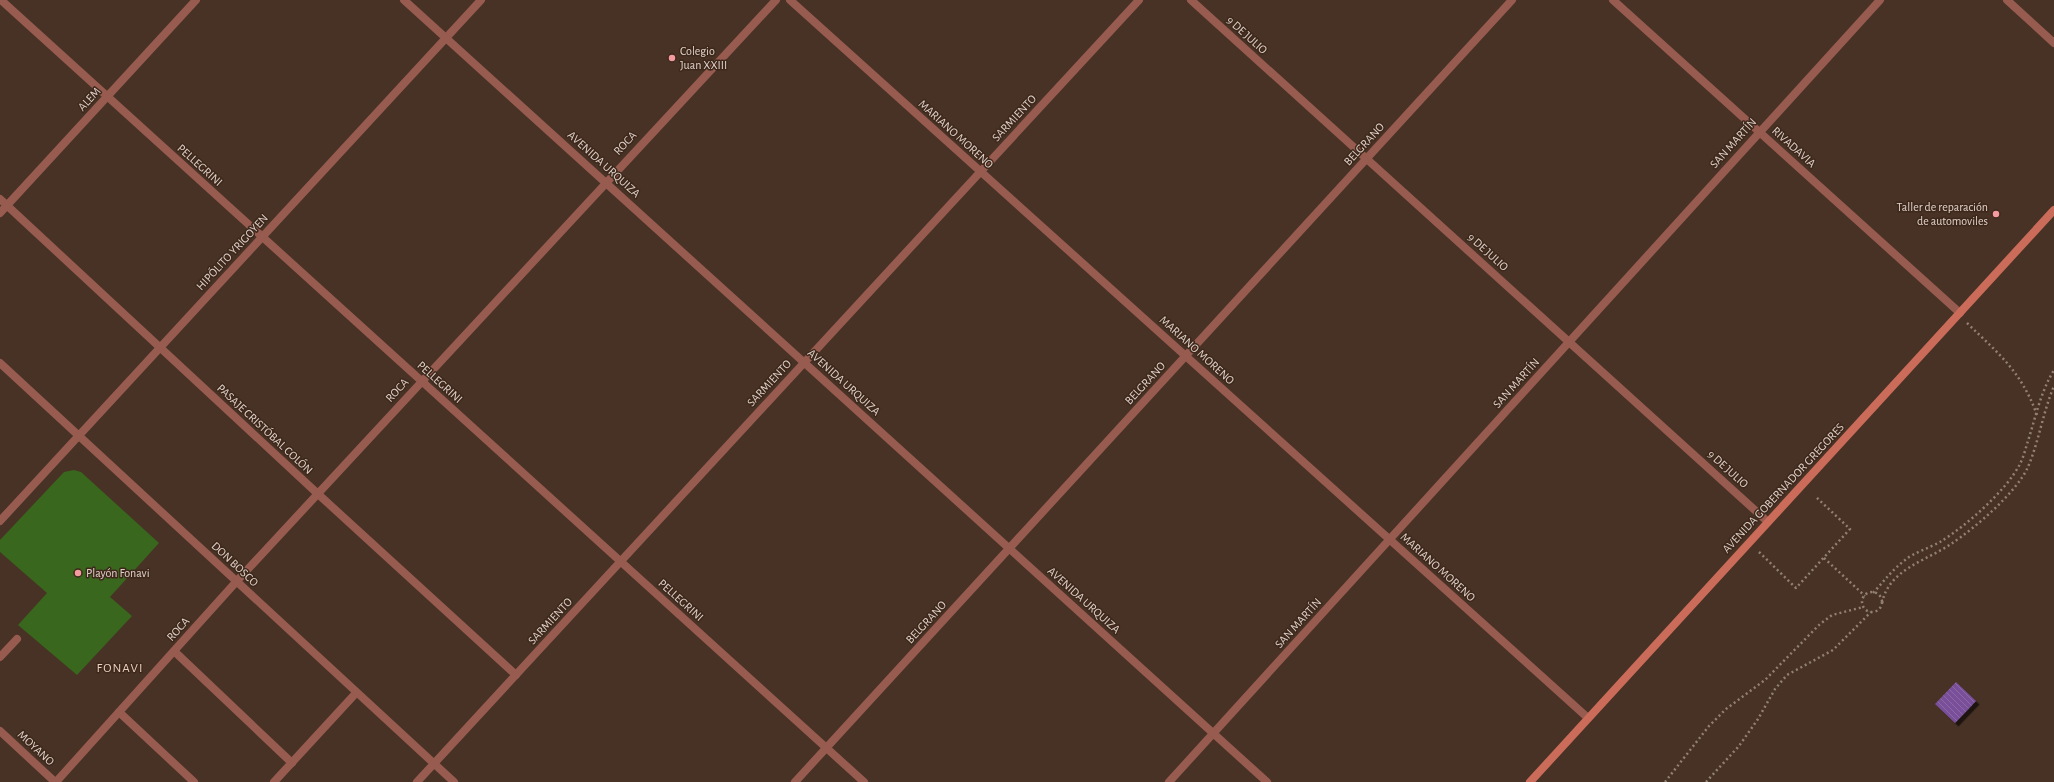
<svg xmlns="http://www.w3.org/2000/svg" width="2054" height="782" font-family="'Alegreya Sans',sans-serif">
<defs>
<pattern id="building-back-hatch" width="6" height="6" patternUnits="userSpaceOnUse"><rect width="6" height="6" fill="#7a5099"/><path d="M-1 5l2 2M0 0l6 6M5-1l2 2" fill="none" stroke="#8d68a6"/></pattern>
<filter id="shadow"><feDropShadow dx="3.5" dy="3.5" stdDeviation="0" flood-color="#0009"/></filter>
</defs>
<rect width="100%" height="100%" fill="#483225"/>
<path fill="#38671d" d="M74 470 81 472 159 543 110 597 132 616 77 675 18 625 47 593 0 552V540L64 472Z"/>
<path fill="url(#building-back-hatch)" filter="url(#shadow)" d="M1956 682 1976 701 1955 723 1935 704Z"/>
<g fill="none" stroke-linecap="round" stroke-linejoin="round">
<g stroke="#928075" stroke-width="2.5" stroke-dasharray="2 3" stroke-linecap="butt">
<path d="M1967 323C1999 354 2021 371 2037 415"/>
<path d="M1759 552 1796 588 1850 529 1815 496"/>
<path d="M1824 558 1865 596"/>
<circle cx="1872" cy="602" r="10"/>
<path d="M1873 593C1884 581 1892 570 1905 560 1913 553 1929 548 1940 542 1966 526 2006 491 2020 464 2023 458 2025 451 2027 444 2035 420 2040 393 2054 370"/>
<path d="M1882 603C1889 569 1926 561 1951 544 1975 528 2016 493 2028 467 2039 441 2043 412 2054 386"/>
<path d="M1665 782 1709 726 1726 709 1765 680 1820 624 1832 615 1863 607"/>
<path d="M1706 782 1739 746 1758 719 1775 689 1787 675 1833 650 1871 612"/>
</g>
<g stroke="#975b4f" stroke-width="8">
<path d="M174 651 292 763"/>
<path d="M0 657 17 639"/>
<path d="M119 712 194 782"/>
<path d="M274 782 356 693"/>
</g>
<g stroke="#975b4f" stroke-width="8">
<path d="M1 0 864 782"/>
<path d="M790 0 1588 718"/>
<path d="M1191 0 1768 522"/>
<path d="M1613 0 1960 313"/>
<path d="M2007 0 2054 43"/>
<path d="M0 199 318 494 516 675"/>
<path d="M0 213 196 0"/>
<path d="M0 363 454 782"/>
<path d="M0 521 481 0"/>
<path d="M0 731 55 782"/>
<path d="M56 782 236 582 776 0"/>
<path d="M417 782 1139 0"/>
<path d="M795 782 1512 0"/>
<path d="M1169 782 1880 0"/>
</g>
<path stroke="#975b4f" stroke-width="8" d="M404 0 1267 782"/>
<path stroke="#ca6c59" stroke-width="8" d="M1530 782 2054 210"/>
</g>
<g fill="#f49b9f" stroke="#3d281b" stroke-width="1.5">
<circle cx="672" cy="58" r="4"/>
<circle cx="1996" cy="214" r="4"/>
<circle cx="78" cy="573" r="4"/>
</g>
<g text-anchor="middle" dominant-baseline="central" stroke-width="3" stroke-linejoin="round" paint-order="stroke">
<g font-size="12" fill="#e0d1c9" stroke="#3d281b">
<text transform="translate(1247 35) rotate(42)">9 DE JULIO</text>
<text transform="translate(89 99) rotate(-47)">ALEM</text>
<text transform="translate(1014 118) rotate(-47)">SARMIENTO</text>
<text transform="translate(956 134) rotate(42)">MARIANO MORENO</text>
<text transform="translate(625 143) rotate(-47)">ROCA</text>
<text transform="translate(1733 143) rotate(-48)">SAN MARTÍN</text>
<text transform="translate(1364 144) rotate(-47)">BELGRANO</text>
<text transform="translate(1794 147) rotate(42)">RIVADAVIA</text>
<text transform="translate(604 164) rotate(42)">AVENIDA URQUIZA</text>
<text transform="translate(200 165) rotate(42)">PELLEGRINI</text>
<text transform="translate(232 252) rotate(-47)">HIPÓLITO YRIGOYEN</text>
<text transform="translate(1488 252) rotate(42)">9 DE JULIO</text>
<text transform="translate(1197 350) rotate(42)">MARIANO MORENO</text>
<text transform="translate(440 382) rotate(42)">PELLEGRINI</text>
<text transform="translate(844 382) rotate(42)">AVENIDA URQUIZA</text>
<text transform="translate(769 383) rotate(-47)">SARMIENTO</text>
<text transform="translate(1145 383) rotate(-47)">BELGRANO</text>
<text transform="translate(1516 383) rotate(-48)">SAN MARTÍN</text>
<text transform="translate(397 390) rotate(-47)">ROCA</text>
<text transform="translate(265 429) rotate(43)">PASAJE CRISTÓBAL COLÓN</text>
<text transform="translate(1728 469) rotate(42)">9 DE JULIO</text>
<text transform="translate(1783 488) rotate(-47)">AVENIDA GOBERNADOR GREGORES</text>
<text transform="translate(235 564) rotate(43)">DON BOSCO</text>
<text transform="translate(1438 567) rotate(42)">MARIANO MORENO</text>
<text transform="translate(681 600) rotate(42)">PELLEGRINI</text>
<text transform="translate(1084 600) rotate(42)">AVENIDA URQUIZA</text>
<text transform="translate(550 621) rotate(-47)">SARMIENTO</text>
<text transform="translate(926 622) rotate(-47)">BELGRANO</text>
<text transform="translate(1298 623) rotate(-48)">SAN MARTÍN</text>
<text transform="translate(178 629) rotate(-48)">ROCA</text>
<text transform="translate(36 748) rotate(43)">MOYANO</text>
</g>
<g font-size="12" fill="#e0d1c9" stroke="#3d281b" text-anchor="start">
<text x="680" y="51">Colegio<tspan x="680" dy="14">Juan XXIII</tspan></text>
<text x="1988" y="207" text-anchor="end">Taller de reparación<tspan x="1988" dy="14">de automoviles</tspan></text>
<text x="86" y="573">Playón Fonavi</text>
</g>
<g font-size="13" letter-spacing="1" fill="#ecd0bf" stroke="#3d281b">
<text x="120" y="668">FONAVI</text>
</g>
</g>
</svg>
